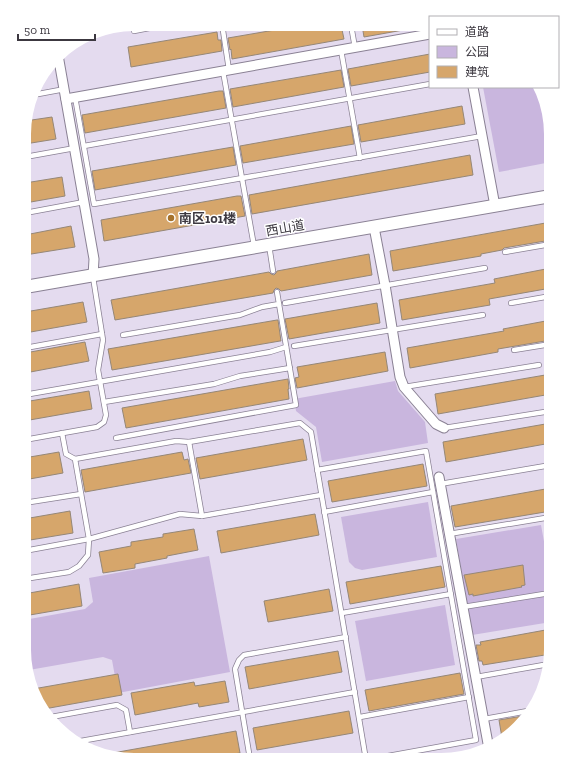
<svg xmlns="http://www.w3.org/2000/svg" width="575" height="784" font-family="'Zilla Slab','Noto Sans SC',serif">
<rect width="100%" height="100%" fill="#e4dbef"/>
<g fill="#c9b6de">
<path d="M483 87H540L551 133V162L499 172Z"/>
<path d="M395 381 398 391 425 422 428 443 322 462 316 427 296 411 294 399Z"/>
<path d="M428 502 437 557 362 570 355 568 349 562 341 517Z"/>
<path d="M541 525 551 580V622L472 635 456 539Z"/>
<path d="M209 556 230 672 118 693 112 660 103 657 29 670 24 651V620L85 609 93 602 89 578Z"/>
<path d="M445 605 455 665 366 681 355 621Z"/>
</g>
<g fill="#d6a66b" stroke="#958777">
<path d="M304 25H341L344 39 232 59 231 49 230 50 228 38Z"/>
<path d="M362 25H409V29L364 37Z"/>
<path d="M217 32 218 40H221L222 51 131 67 128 47Z"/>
<path d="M430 54V72L351 86 348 69Z"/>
<path d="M341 70 344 87 233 107 230 89Z"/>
<path d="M219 91H223L226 108 85 133 82 115Z"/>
<path d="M462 106 465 124 361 142 358 125Z"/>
<path d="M52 117 56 139 25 144V121Z"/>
<path d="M351 126 354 144 243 163 240 146Z"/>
<path d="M233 147 236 165 95 190 92 171Z"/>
<path d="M470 155 473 175 252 214 249 195Z"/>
<path d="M62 177 65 196 25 203V183Z"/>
<path d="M237 196H241L245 216 104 241 101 220Z"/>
<path d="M551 222V240L504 248 502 250 481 254V256L393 271 390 251Z"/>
<path d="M71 226 75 247 25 255V235Z"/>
<path d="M369 254 372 275 281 291 279 289 276 288 274 290 273 293 115 320 111 300 269 272 271 274 274 275 276 273 277 271Z"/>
<path d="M551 268V288L489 299 490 305 402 320 399 300 495 283 494 279Z"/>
<path d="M83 302 87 322 25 333V312Z"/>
<path d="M377 303 380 323 289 339 285 319Z"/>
<path d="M277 320H278L281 341H280L112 370 108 349Z"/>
<path d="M551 320V340L498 349V352L410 368 407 348 504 331 503 329Z"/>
<path d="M85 342 89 361 25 373V353Z"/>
<path d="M385 352 388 371 297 388 295 378 299 377 297 367Z"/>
<path d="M551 374V394L438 414 435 394Z"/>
<path d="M288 379 289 389H288L289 399 126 428 122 408Z"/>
<path d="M89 391 92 409 24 421V402Z"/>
<path d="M551 423V443L446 462 443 442Z"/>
<path d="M303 439 307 460 200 479 196 458Z"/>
<path d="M59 452 63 473 24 480V458Z"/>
<path d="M182 452 184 460 188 459 191 473 85 492 81 470Z"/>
<path d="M423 464 427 486 332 502 328 481Z"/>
<path d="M551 488V511L455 527 451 506Z"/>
<path d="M70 511 73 533 24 541V519Z"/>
<path d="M315 514 319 535 221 553 217 531Z"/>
<path d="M194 529 198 550 167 556V558L135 564V568L103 573 99 552 131 546V542L163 537V534Z"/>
<path d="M523 565 525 585 521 586 522 587 473 596V594L469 595 464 575Z"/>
<path d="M441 566 445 587 350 604 346 582Z"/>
<path d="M79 584 82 606 24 616V594Z"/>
<path d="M329 589 333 611 268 622 264 601Z"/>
<path d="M551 629V654L483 665 482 661H479L476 645H481L480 642Z"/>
<path d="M338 651 342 672 249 689 245 667Z"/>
<path d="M460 673 464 694 369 711 365 690Z"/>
<path d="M118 674 122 695 44 709 35 699 33 689Z"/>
<path d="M225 681 229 702 199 707 198 703 135 715 131 693 194 682 195 686Z"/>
<path d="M349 711 353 733 257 750 253 728Z"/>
<path d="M529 715 502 738 499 720Z"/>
<path d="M236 731 240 753 202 759H120L107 754Z"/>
</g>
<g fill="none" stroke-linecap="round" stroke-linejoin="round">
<g stroke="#8a8194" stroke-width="6">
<g id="service">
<path d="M222 24 229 70"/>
<path d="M351 25 355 48"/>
<path d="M134 31 170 24"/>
<path d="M341 50 360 158"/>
<path d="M223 71 254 246"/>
<path d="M33 95 65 89"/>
<path d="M75 97 94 204 482 136"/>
<path d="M84 146 430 84"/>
<path d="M25 157 75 148"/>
<path d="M25 213 84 202"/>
<path d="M269 245 273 271"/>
<path d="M505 252 551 244"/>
<path d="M285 303 485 268"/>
<path d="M511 303 551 296"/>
<path d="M123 335 240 315 262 307 279 304 277 292"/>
<path d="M294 346 483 315"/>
<path d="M25 348 102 334"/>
<path d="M514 350 551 344"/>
<path d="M404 387 539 365"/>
<path d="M24 395 270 352 286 347"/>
<path d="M104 402 214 384 240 376 290 368"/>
<path d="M444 428 551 411"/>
<path d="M62 433 66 454 75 459 176 441 189 442 300 423 311 432 366 760"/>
<path d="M116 438 296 405 279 304"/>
<path d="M24 440 97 427 104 422 106 415 98 370 103 340 93 277"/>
<path d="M189 442 202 516"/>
<path d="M317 470 426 451 476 740 366 760"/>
<path d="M440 484 551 465"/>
<path d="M24 503 81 494"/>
<path d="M324 512 433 492"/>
<path d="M449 534 551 517"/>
<path d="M24 551 89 539 75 459"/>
<path d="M24 579 69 572 79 566 88 555 89 539 180 514 202 516 321 495"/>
<path d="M550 593 549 586 551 585"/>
<path d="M463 607 550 593 551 597"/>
<path d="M342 613 451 594"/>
<path d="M476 677 549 664"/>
<path d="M51 717 117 705 126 710 130 732"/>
<path d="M360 717 469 697"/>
<path d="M484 719 533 710"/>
<path d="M75 742 355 692"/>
<path d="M250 759 235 669 239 660 244 655 346 637"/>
</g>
</g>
<g stroke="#8a8194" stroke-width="11">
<g id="minor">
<path d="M58 55 94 259 93 276"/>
<path d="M473 87 495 206"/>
<path d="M66 99 430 34"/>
<path d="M374 227 385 285 400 377 404 387 436 424 444 428"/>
<path d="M439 477 489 749"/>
</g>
</g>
<g stroke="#8a8194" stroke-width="14">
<path id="tertiary" d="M25 287 551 196"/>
</g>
<use href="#service" stroke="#fff" stroke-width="4.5"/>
<use href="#minor" stroke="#fff" stroke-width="9"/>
<use href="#tertiary" stroke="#fff" stroke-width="12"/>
</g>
<circle fill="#a6722b" stroke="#fff" stroke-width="1.5" cx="171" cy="218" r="4"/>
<g text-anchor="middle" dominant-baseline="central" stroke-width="3" stroke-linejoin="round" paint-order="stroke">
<g font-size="13" font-weight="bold" fill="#3c3840" stroke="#fff" text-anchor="start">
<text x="179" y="218">南区101楼</text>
</g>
<g font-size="13" fill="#3c3840" stroke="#fff">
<text transform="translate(285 228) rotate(-10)">西山道</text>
</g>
</g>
<path d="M0 0H575V784H0ZM134 31H441A103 103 0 0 1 544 134V650A103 103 0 0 1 441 753H134A103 103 0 0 1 31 650V134A103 103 0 0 1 134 31Z" fill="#fff" fill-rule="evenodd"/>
<rect x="429" y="16" width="130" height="72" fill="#ffffff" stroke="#b1afb3"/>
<rect x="437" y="29" width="20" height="6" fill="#ffffff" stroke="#b1afb3"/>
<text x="465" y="36" font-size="12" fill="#3c3840">道路</text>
<rect x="437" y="46" width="20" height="12" fill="#c9b6de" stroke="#b1afb3"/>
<text x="465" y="56" font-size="12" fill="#3c3840">公园</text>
<rect x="437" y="66" width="20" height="12" fill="#d6a66b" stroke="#b1afb3"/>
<text x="465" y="76" font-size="12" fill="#3c3840">建筑</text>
<path d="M18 34v6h77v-6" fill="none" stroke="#3c3840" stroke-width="2"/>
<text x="24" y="34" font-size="12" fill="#3c3840" stroke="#ffffff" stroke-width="3" paint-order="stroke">50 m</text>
</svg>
